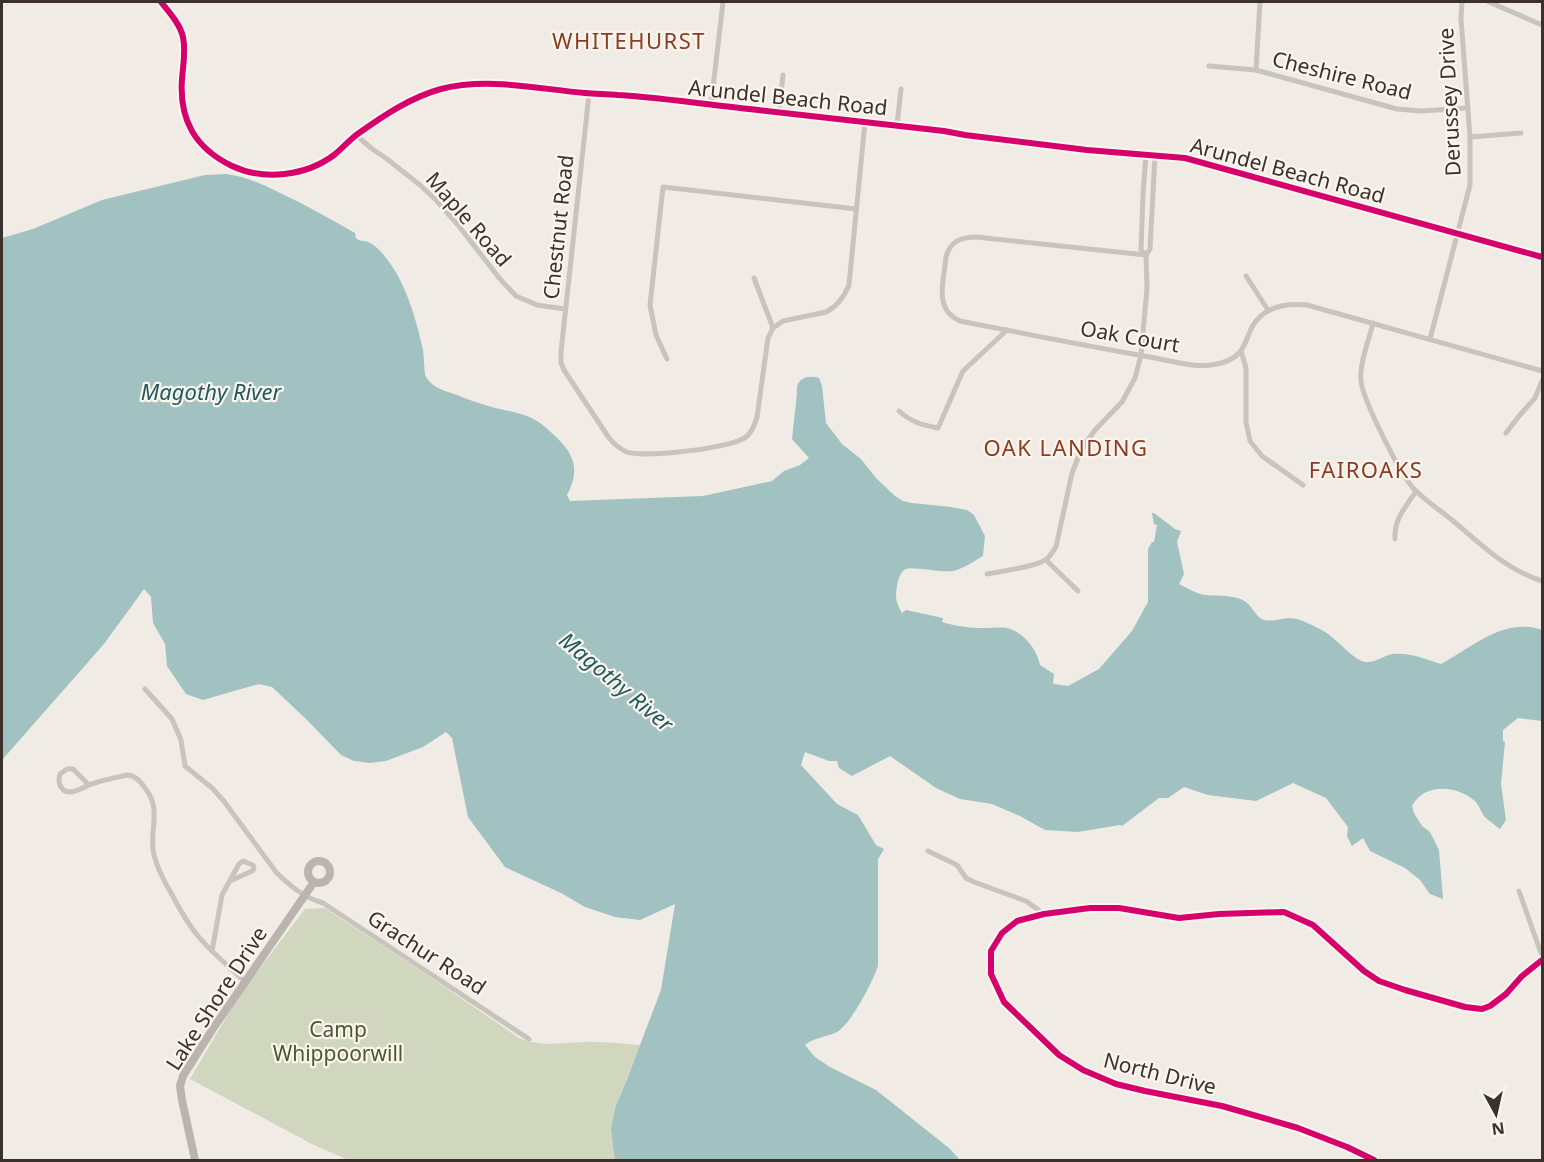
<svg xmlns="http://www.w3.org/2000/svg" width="1544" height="1162" font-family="'Noto Sans',sans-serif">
<rect width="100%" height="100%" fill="#f0ebe5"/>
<path fill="#d1d6bf" d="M325 908 430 977 519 1038C540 1047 561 1043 584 1042 602 1041 622 1044 640 1045L615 1108 611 1129 616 1160H348L312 1144 190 1079 240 994 305 909Z"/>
<path fill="#a1c2c1" d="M226 174C245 176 262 184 280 193 306 205 330 219 355 233L356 238C360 242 363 240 368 242 381 247 397 272 402 284 412 305 418 328 423 350 424 356 424 373 426 377 428 380 430 382 432 384 439 390 449 392 457 395 467 399 478 403 488 406 505 411 525 412 540 423 547 428 554 435 560 441 577 458 578 475 567 495L570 501 703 496 772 481 784 471 800 465 809 458 792 439 797 393C795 379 807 374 819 378L822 386 826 423 842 444 861 459 876 478 895 496 903 501 912 503 951 507 967 510 974 515 985 536 983 556C974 561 963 569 953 571 942 573 913 566 906 569 900 572 898 580 897 586 895 597 896 603 902 613L906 610 943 618 942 622C956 626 969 628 984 628 991 628 1000 627 1007 628 1024 632 1037 650 1040 665L1054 674 1053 683 1054 684 1068 686 1099 669 1132 631 1148 602V549L1152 542H1154L1157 525 1154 524 1152 513H1154L1175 529 1181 531 1177 542 1184 574 1179 584C1187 588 1195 593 1204 595 1215 596 1226 595 1237 598 1252 601 1254 617 1264 620 1278 623 1287 613 1305 622 1312 625 1319 628 1325 632 1337 639 1354 661 1366 662 1375 663 1383 656 1392 654 1408 652 1427 659 1441 664 1473 647 1504 617 1542 630V721L1518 718 1503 730V741L1505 742 1501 784 1506 820 1500 829C1495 825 1489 821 1485 817 1481 812 1479 805 1475 801 1456 785 1424 783 1412 806L1414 813 1422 826 1430 832 1439 850 1443 899 1430 894 1420 880 1405 868 1370 851 1363 838 1352 846 1347 836 1348 827 1326 798 1293 783 1256 801 1208 795 1184 787 1168 798H1159L1122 826 1120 825 1078 832 1045 830 1020 816 992 804 960 799 936 788 890 756 852 776 839 768 837 761H829L805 752 801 765 837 804 858 815 876 845 884 849 878 859V966C873 981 850 1027 835 1033 825 1037 813 1038 805 1045L815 1057 830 1067 876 1090 949 1148 960 1160H615L611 1129 615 1108 627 1079 661 990 675 904 640 920 615 917 585 907 561 893 505 867 468 817 452 738 446 732 423 747 386 761 370 763 354 761 341 755 307 720 272 687 259 684 203 700 186 694 167 666 165 644 153 623 151 597 144 589 104 644 2 760V238L33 229 102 200 205 175Z"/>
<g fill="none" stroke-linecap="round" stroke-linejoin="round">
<g stroke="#c9c3be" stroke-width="5">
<path d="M1489 2 1542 25"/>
<path d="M1209 66 1256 70 1397 109 1422 111 1467 108"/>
<path d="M1256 70 1260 2"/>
<path d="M589 94 561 352V363L564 370 609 438C614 444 620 449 627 452 645 458 732 448 746 437 752 432 755 424 757 417L768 338 773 328 783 321 826 312C838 306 844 297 849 285L865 122"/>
<path d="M711 105 723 2"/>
<path d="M779 113 783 75"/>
<path d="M897 125 901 89"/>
<path d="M356 135 371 148 387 159 420 185 436 200 458 225 500 279 516 296 537 305 565 309"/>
<path d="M1470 137 1521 133"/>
<path d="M1146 255 976 237C960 237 950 242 946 257 944 281 933 309 960 321 1021 333 1083 345 1144 356 1163 359 1194 368 1211 365 1221 364 1233 360 1240 352 1245 346 1248 335 1252 327 1263 307 1285 303 1307 305L1542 371"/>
<path d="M1146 255 1150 249 1155 155"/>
<path d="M1246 276 1268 310"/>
<path d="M754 278 773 328"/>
<path d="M1373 323C1369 340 1359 364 1361 381 1363 400 1402 479 1416 491 1427 502 1440 510 1452 520 1482 545 1505 569 1542 581"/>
<path d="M1430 339 1470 185V137L1461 19 1462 2"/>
<path d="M1241 351 1246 368V422L1250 441 1262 456 1303 485"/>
<path d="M667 359 656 335 650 305 663 187 856 209"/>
<path d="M899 411C911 422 922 425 938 428L963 371 1007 330"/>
<path d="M1506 433 1519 416 1535 398 1542 381"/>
<path d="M1395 539C1394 519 1405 508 1416 491"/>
<path d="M1046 560 1078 591"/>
<path d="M987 574C1002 571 1036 567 1047 559 1051 555 1053 551 1056 547L1072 473 1078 458 1085 444 1095 430 1122 402 1135 378 1141 355 1147 288 1146 255 1141 250 1143 194 1146 154"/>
<path d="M145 689 172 719 181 740 185 766 212 788 223 800 276 872C290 886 303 897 323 903L529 1039"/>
<path d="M89 785 73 769H67L60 774C57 784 62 795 75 791 80 790 84 787 89 785 101 780 115 778 127 775 136 776 140 781 145 788 163 810 148 831 154 855 157 868 164 881 171 893 179 908 187 923 198 936 212 953 230 967 245 982"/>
<path d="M928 851 957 865 966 878 974 882 1026 901 1044 914"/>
<path d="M1519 891 1542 956"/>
<path d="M212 951 222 895 239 864 243 861 253 865 254 869 252 871 230 881"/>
<path d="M1374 1160 1347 1147 1298 1128 1222 1106 1145 1091 1116 1084 1083 1070 1059 1055 1004 1002 991 974V951L1002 933 1017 921 1044 914 1090 908H1119L1179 918 1219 914 1284 912 1313 925 1364 971 1379 981 1405 990 1465 1007 1482 1009 1490 1006 1506 994 1522 976 1542 960"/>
</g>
<g stroke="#bab3ae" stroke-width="8">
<path d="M161 2C169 12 180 24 183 37 186 51 183 66 182 79 179 120 195 148 232 166 264 181 306 176 334 155 343 148 350 139 359 133 383 116 411 97 441 89 488 77 538 89 585 93 596 94 607 94 618 95 665 98 711 105 758 110 820 117 882 124 944 131L965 135 1087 150 1185 158 1542 257"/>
<circle cx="319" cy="872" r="11"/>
<path d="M195 1160 182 1100 180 1086 183 1076 212 1030 314 882"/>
</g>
<g stroke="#fbf5ee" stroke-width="10">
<g id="cycleway">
<path d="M161 2C169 12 180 24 183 37 186 51 183 66 182 79 179 120 195 148 232 166 264 181 306 176 334 155 343 148 350 139 359 133 383 116 411 97 441 89 488 77 538 89 585 93 596 94 607 94 618 95 665 98 711 105 758 110 820 117 882 124 944 131L965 135 1087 150 1185 158 1542 257"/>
<path d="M1374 1160 1347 1147 1298 1128 1222 1106 1145 1091 1116 1084 1083 1070 1059 1055 1004 1002 991 974V951L1002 933 1017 921 1044 914 1090 908H1119L1179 918 1219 914 1284 912 1313 925 1364 971 1379 981 1405 990 1465 1007 1482 1009 1490 1006 1506 994 1522 976 1542 960"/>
</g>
</g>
<use href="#cycleway" stroke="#d6006c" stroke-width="6"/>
</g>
<g text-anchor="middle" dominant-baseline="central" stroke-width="4.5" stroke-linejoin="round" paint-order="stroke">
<g font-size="21" fill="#3b302b" stroke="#fbf5ee">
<text transform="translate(1342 75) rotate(14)">Cheshire Road</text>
<text transform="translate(788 97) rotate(6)">Arundel Beach Road</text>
<text transform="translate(1449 102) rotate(-93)">Derussey Drive</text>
<text transform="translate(1288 170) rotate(15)">Arundel Beach Road</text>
<text transform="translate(469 219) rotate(49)">Maple Road</text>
<text transform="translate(558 227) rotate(-84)">Chestnut Road</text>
<text transform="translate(1130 336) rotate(10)">Oak Court</text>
<text transform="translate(427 952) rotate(33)">Grachur Road</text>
<text transform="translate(216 998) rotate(-57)">Lake Shore Drive</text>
<text transform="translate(1160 1073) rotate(14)">North Drive</text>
</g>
<g font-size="21" fill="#4a5a2e" stroke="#fbf5ee">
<text x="338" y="1029">Camp<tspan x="338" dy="24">Whippoorwill</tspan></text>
</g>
<g font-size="22" letter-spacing="1.5" fill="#8c3b22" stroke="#fbf5ee">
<text x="629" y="40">WHITEHURST</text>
<text x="1066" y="447">OAK LANDING</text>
<text x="1366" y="469">FAIROAKS</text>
</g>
<g font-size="22" font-style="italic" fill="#1f5a5e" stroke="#fbf5ee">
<text x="211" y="391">Magothy River</text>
<text transform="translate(617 681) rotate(40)">Magothy River</text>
</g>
</g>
<rect width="1544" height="1162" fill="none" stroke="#3b302b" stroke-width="6"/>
<g transform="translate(1496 1114) rotate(172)" stroke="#fbf5ee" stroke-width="4.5" paint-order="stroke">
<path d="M0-4.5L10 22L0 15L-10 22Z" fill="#3b302b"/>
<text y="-9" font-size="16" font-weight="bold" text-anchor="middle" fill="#3b302b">N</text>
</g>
</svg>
